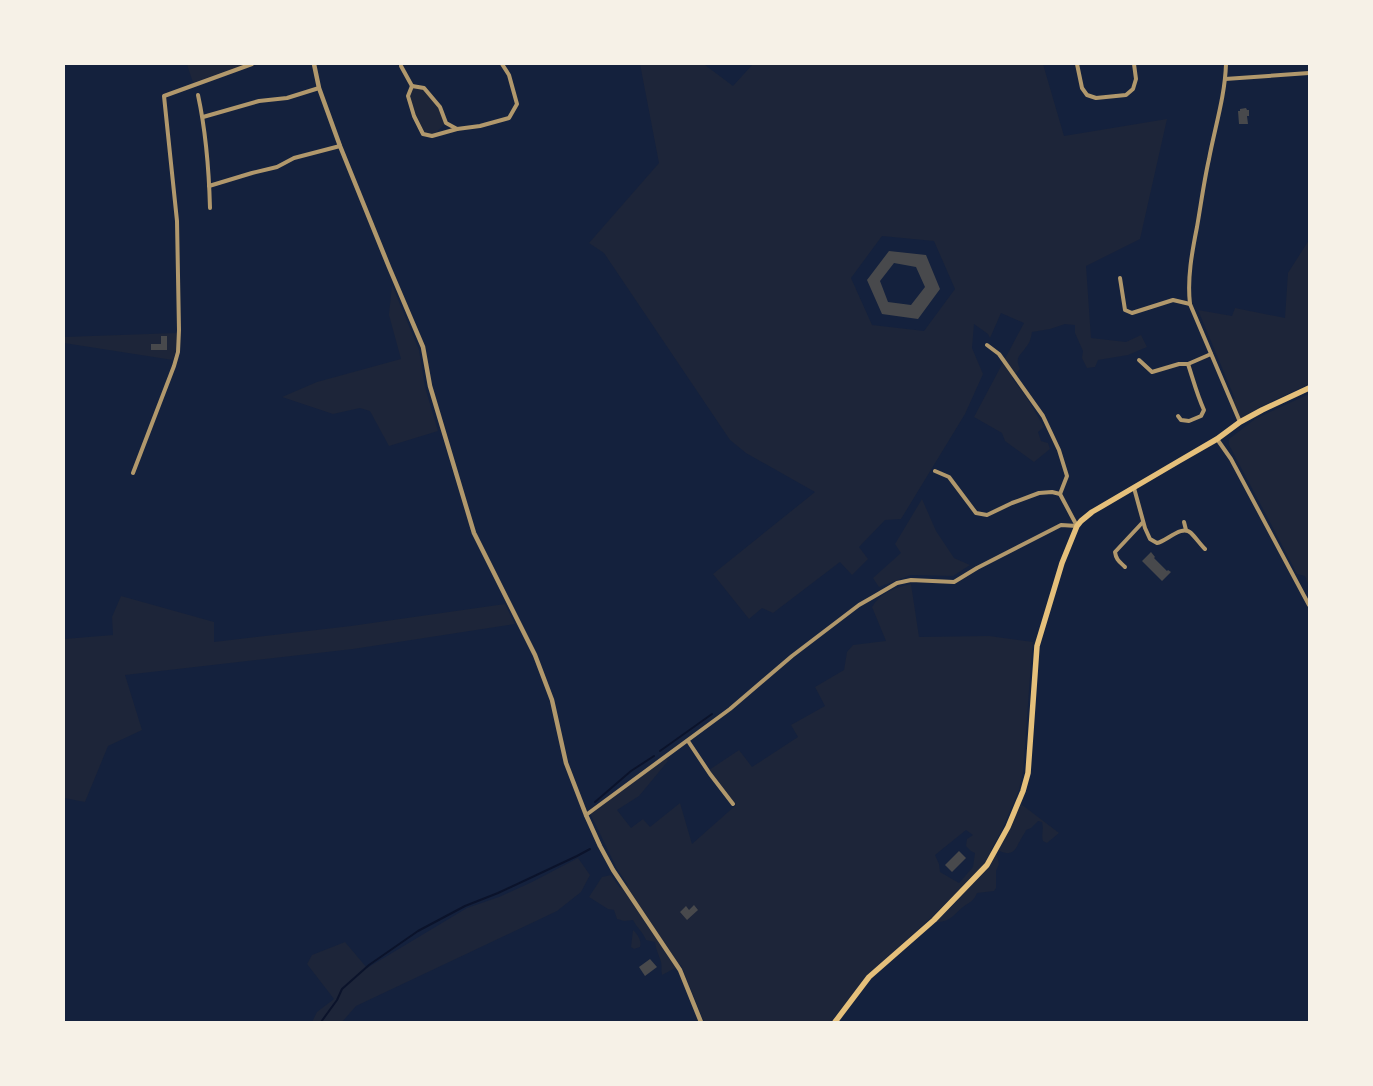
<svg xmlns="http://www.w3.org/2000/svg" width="1373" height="1086" font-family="'IBM Plex Serif',serif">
<rect width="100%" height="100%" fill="#14213d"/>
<g fill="#1d2539" fill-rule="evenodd">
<path d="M187 64H246L193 83Z"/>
<path d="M640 64H701L705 65 733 86 753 64H1043L1064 136 1167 119 1140 239 1086 266 1091 338 1126 342 1141 335 1147 347 1128 355 1098 360 1095 367 1087 368 1082 358 1083 351 1075 333V325L1065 324 1050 329 1032 332C1031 338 1030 343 1026 347 1019 357 1015 357 1020 369L1012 378 1027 398 1044 427 1038 432 1041 441 1048 443 1050 449 1034 462 1005 441 1002 433 974 417 1024 323 1001 313 990 338 988 334 974 324 972 348 983 374 965 414 901 519 885 520 859 547 868 559 852 575 840 562 773 613 762 608 749 619 713 574 815 492 746 453 730 440 604 253 589 243 659 163ZM882 236 934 241 955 289 924 331 872 325 851 278Z"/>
<path d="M412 86 424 88 440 107 446 123 432 136 423 134 408 96Z"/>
<path d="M1309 240V384L1258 408 1262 410 1240 422 1230 398 1235 399 1198 310 1232 316 1235 308 1285 318 1288 273Z"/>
<path d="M392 285 419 350 425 387 438 431 389 446 370 411 360 408 333 414 282 397 317 382 401 359 389 315Z"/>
<path d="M177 333 176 351 173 360 64 343V337Z"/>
<path d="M1309 394V586L1305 576 1297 574 1272 526 1229 445V439L1255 419 1287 404Z"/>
<path d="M922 499 936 531 954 558 970 565 953 576 911 575 879 587 873 578 901 553 895 544Z"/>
<path d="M911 584 919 637 989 636 1033 642 1031 663 1023 772 1019 790 1002 830 991 850 997 855 999 864 996 871V888L994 891 977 893C973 902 971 901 963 907 953 915 951 922 936 922L958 900 953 896 932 917 870 973 831 1022H704L681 965 662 975C661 970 662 967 661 962 659 955 656 950 655 942L646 940C643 932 637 928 633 920L624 921 617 919 614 910 608 909 589 897 602 877 611 875 620 888 628 885 617 869 590 813 665 757 668 761 639 796 617 810 631 828 643 819 650 827 680 803 692 844 736 805 709 770 739 750 752 767 798 737 791 725 825 706 815 687 844 670 847 652 853 645 886 641 872 607C881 592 894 588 911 584ZM966 830 973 835 967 839 966 846 971 851 975 853 973 867 959 883 940 872 939 864 935 855Z"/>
<path d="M121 596 214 622V642L351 626 505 604 515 624 353 649 125 675 142 730 108 746 85 802 64 798V639L113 635 112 617Z"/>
<path d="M1021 804 1059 833 1047 843 1043 841C1041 835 1044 830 1042 822L1038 821 1031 828 1026 830C1024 835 1022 836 1020 841 1018 843 1018 846 1016 848 1011 856 1004 853 998 850Z"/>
<path d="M578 858 590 875 581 892 557 911 356 1006 342 1022H312L317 1012 334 999 307 964 312 955 345 942 367 968 467 908 499 897 532 882Z"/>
<path d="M633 930C637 934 642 940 640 947L634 949 631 947Z"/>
</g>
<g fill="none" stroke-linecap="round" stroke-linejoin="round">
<g stroke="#0b132b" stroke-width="2">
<path d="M660 751 712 714"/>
<path d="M595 802 631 771 654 756"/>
<path d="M321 1022 337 1000 342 989 369 965 418 931 465 906 498 893 577 856 590 849"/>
</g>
</g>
<g fill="#48494c" fill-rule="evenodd">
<path d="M1246 108 1247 110H1249V116H1247L1248 124H1239L1238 111H1240V109Z"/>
<path d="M889 251 926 255 940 289 918 319 882 314 867 280ZM894 263 916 267 925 287 911 305 888 302 880 281Z"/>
<path d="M161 336H167V350H151V344H161Z"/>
<path d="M1151 552 1155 557 1154 558 1167 571 1168 570 1171 572 1162 581 1142 561Z"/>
<path d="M959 851 966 858 952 872 945 865Z"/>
<path d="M694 905 698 910 687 920 680 912 686 906 689 910Z"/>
<path d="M650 959 657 967 645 976 639 967Z"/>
</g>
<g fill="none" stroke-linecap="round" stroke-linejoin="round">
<g stroke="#b1986c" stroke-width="4">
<path d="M1077 64 1082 88 1087 95 1096 98 1126 95 1133 89 1136 79 1134 64"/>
<path d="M1226 64C1225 96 1215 127 1209 159 1204 181 1201 204 1197 227 1192 252 1187 279 1190 304L1240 422"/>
<path d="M401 66 412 86"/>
<path d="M1225 79 1309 73"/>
<path d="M412 86 424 88 440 107 446 123 457 129 480 126 509 118 517 104 509 75 502 64"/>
<path d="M412 86 408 96 414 116 423 134 432 136 457 129"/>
<path d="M198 95C206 132 209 171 210 208"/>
<path d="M203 117 259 101 287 98 319 88"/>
<path d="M209 186 252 173 277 167 294 158 340 146"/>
<path d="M1120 278 1125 310 1132 313 1173 300 1190 304"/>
<path d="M987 345 999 354 1043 416 1059 450 1067 476 1060 494"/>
<path d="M1139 360 1152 372 1179 364H1188L1211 354"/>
<path d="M1178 416 1181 420 1189 421 1201 416 1204 410C1197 395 1193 379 1188 364"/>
<path d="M1217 439 1231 459 1309 605"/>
<path d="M935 471 949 477 976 513 987 515 1012 503 1039 493 1052 492 1060 494 1077 526"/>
<path d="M133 473 174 366 178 352 179 330 177 221 164 96 252 64"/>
<path d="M1134 488 1145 528 1150 539 1157 543C1167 541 1182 524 1191 533 1196 538 1200 544 1205 549"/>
<path d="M1184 522 1186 530"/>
<path d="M1125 567C1120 562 1116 560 1115 552L1143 522"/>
<path d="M688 741 710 774 733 804"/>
<path d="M586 815 730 709 792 656 859 605 873 597 897 583 911 580 954 582 977 568 1061 525 1077 526"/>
</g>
<path stroke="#b1986c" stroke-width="4.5" d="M314 64 319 88 340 146 389 267 423 347 430 386 474 533 535 655 552 700 566 763 586 815 600 846 613 870 680 970 701 1022"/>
<path stroke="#e5c07b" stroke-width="5.5" d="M835 1022 869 977 934 920 987 865 1008 827 1023 791 1028 773 1037 646 1062 563 1077 526 1081 521 1092 512 1179 461 1217 439 1240 422 1262 410 1309 388"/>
</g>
<rect width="1373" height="1086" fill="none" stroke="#f6f1e7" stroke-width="130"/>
</svg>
